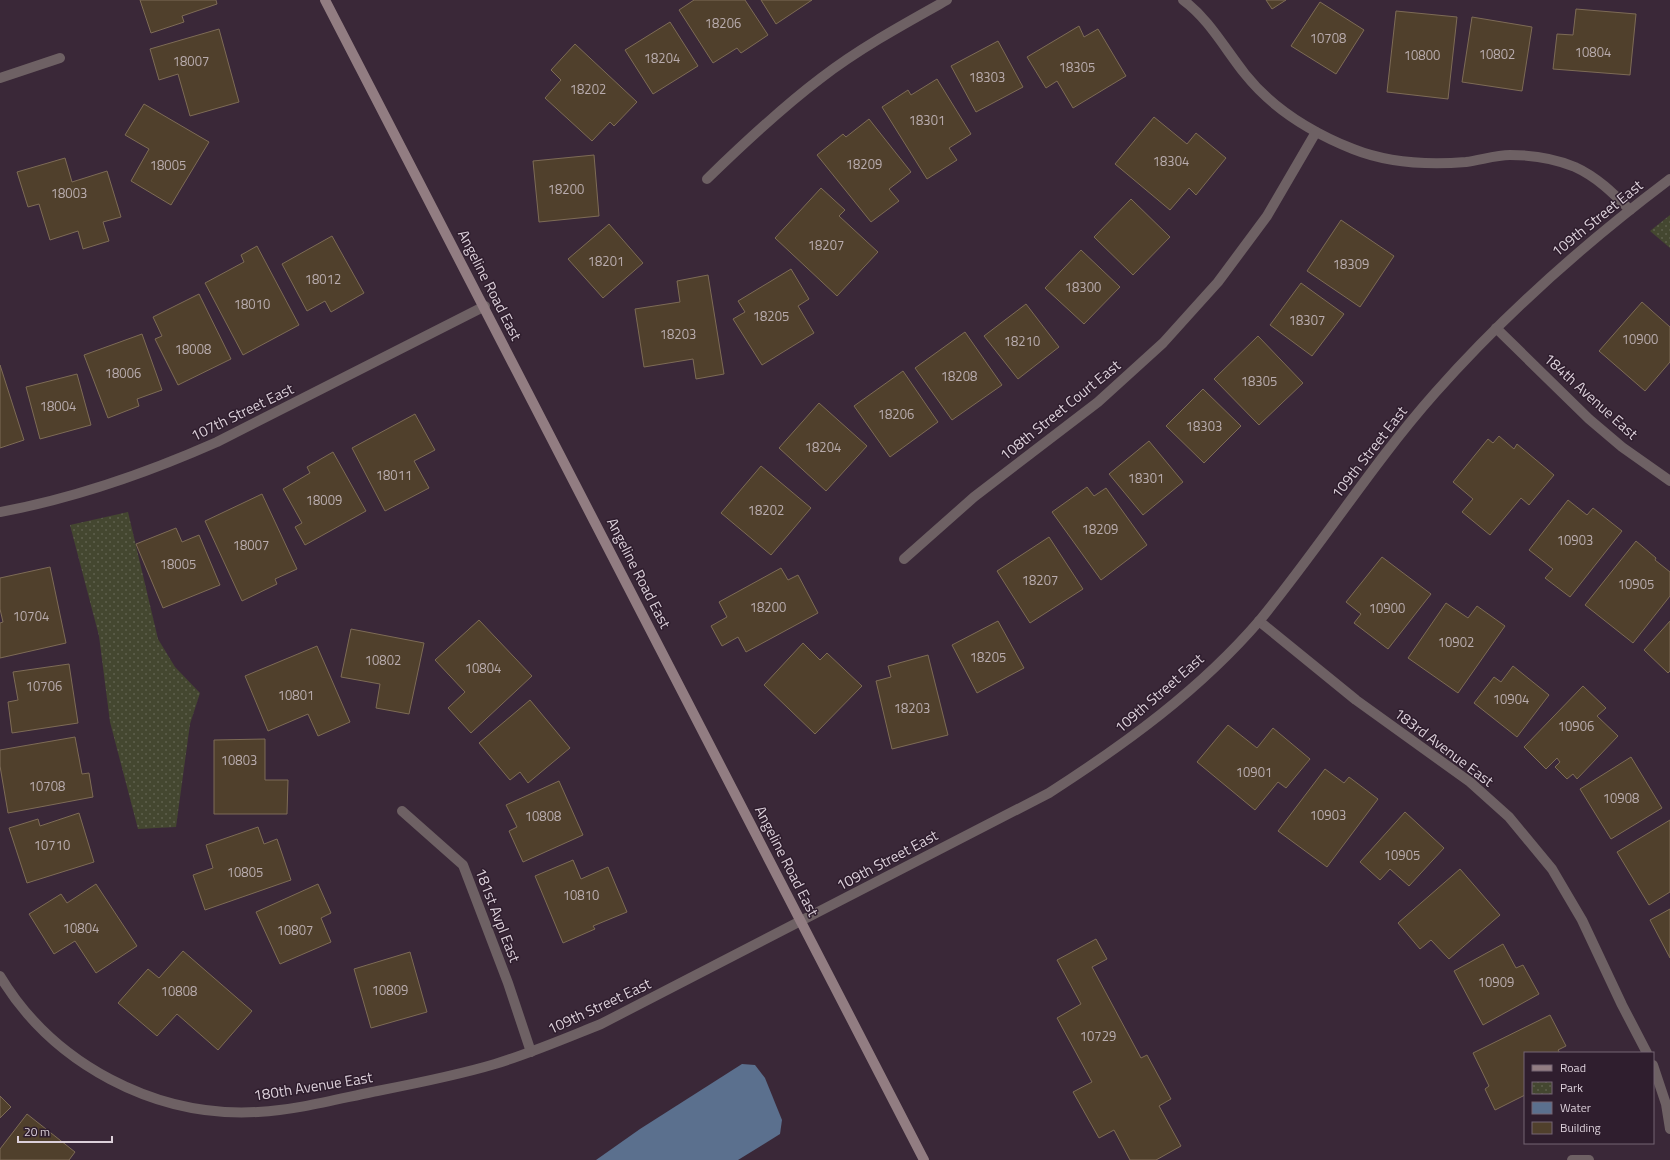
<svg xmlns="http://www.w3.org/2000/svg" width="1670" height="1160" font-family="'Titillium Web',sans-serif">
<defs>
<pattern id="park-dots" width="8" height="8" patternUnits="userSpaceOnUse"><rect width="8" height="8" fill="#444730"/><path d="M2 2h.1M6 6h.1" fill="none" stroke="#5e604d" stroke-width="1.8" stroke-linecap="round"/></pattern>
</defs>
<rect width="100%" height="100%" fill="#3a2838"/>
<g fill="url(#park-dots)">
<path d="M1670 215V248L1650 231Z"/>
<path d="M128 512 158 639 175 667 200 693 190 724 176 827 138 829 110 722 99 636 70 525Z"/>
</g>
<path fill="#5b708e" d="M742 1064 755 1065 765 1078 782 1120 780 1134 738 1160H596L640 1129Z"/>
<g fill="#50402c" stroke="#7d6b56">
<path d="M140 0H216L217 4 182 16 184 22 151 33Z"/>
<path d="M694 0H745L768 35 741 53 737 48 713 63 679 10Z"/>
<path d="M761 0H812L776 24Z"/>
<path d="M1266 0H1286L1272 9Z"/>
<path d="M1320 2 1364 30 1336 74 1291 46Z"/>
<path d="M1576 9 1636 14 1630 75 1553 69 1557 34 1573 35Z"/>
<path d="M1396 11 1457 17 1448 99 1387 92Z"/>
<path d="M1472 17 1532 27 1522 91 1462 82Z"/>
<path d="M670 22 698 66 653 94 625 50Z"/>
<path d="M1079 26 1084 37 1098 29 1126 76 1073 108 1057 81 1046 88 1027 57Z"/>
<path d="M219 29 239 102 190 116 178 74 159 80 150 49Z"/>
<path d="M998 41 1023 87 976 112 951 66Z"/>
<path d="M575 44 637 102 614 126 610 122 592 141 545 98 561 80 551 70Z"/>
<path d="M937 79 971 134 949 148 957 160 927 179 882 107 908 90 911 95Z"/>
<path d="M144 104 209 142 171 205 131 181 149 149 125 135Z"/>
<path d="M1154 117 1187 144 1196 133 1226 158 1196 195 1189 188 1170 210 1115 164Z"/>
<path d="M869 119 911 172 889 189 899 201 871 222 817 155 843 134 846 137Z"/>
<path d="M594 155 599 216 539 222 533 161Z"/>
<path d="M65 158 72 182 107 171 121 217 103 222 109 241 83 249 78 231 50 240 39 204 28 207 17 172Z"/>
<path d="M821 188 845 210 839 216 878 252 837 296 775 238Z"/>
<path d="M1131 199 1170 237 1133 275 1094 237Z"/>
<path d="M1341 220 1394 256 1360 307 1307 271Z"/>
<path d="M609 224 643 263 603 298 568 259Z"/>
<path d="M332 236 364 293 331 312 325 301 307 311 282 264Z"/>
<path d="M257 246 299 325 243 355 205 283 244 262 241 255Z"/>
<path d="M1081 250 1120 287 1084 324 1045 288Z"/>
<path d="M791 269 809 299 798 306 814 333 762 365 733 319 745 312 738 301Z"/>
<path d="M708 275 724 374 696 379 693 359 644 367 635 309 680 302 677 281Z"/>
<path d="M1301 283 1344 314 1312 356 1270 325Z"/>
<path d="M199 294 231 359 178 385 155 339 162 336 153 317Z"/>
<path d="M1642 302 1670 327V362L1645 391 1599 351Z"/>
<path d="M1026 304 1059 347 1018 379 984 336Z"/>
<path d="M965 332 1002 385 952 420 915 368Z"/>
<path d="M142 334 162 390 137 399 139 406 108 418 84 355Z"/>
<path d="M1258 336 1303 383 1259 425 1214 379Z"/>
<path d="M0 365 24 440 0 448Z"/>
<path d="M903 371 938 422 890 457 854 406Z"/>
<path d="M77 374 91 425 40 439 26 387Z"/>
<path d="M1203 389 1241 426 1204 463 1166 426Z"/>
<path d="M819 403 867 446 826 491 779 448Z"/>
<path d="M415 414 435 450 414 461 429 488 385 511 352 448Z"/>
<path d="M1499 436 1514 449 1517 444 1554 475 1529 505 1521 498 1490 535 1462 512 1473 499 1453 482 1488 439 1493 443Z"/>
<path d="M1149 441 1183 482 1143 515 1109 474Z"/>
<path d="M333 452 366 511 305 545 295 527 302 523 283 489 310 473 307 467Z"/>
<path d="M761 466 811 508 771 555 721 513Z"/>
<path d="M1087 487 1094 496 1106 488 1147 545 1101 580 1052 512Z"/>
<path d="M262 494 297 569 275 579 277 584 242 601 205 521Z"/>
<path d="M1568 500 1587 515 1593 508 1622 531 1570 597 1545 578 1553 569 1529 550Z"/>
<path d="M176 528 182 542 199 535 220 585 163 608 136 544Z"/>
<path d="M1049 537 1083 589 1030 623 997 571Z"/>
<path d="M1636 541 1656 558 1655 560 1670 572V596L1633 643 1585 605Z"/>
<path d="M1382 557 1431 594 1388 649 1354 623 1361 614 1346 602Z"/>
<path d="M50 567 66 643 0 658V623L3 622 0 609V578Z"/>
<path d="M781 568 788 580 798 575 818 613 746 652 738 637 722 646 711 626 727 617 719 602Z"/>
<path d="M1446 603 1468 618 1477 606 1505 626 1458 693 1408 658Z"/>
<path d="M479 620 532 676 471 733 448 708 465 692 435 660Z"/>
<path d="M998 621 1024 668 977 693 952 645Z"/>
<path d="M1670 621V671L1668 673 1644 650Z"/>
<path d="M351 629 424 643 409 714 376 708 380 684 341 677Z"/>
<path d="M803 643 820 660 827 653 862 686 815 734 764 685Z"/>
<path d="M317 646 350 722 318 736 308 714 268 731 245 676Z"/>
<path d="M928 655 948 735 892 749 876 681 891 677 888 666Z"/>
<path d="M69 664 78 723 12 733 8 702 18 700 13 672Z"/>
<path d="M1513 666 1549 695 1517 737 1474 703 1494 677 1501 682Z"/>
<path d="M1583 686 1606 708 1597 716 1618 736 1577 779 1573 774 1567 779 1555 767 1560 762 1557 758 1546 769 1524 747Z"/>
<path d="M530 700 570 748 528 783 520 772 510 780 479 743Z"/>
<path d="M1228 725 1257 748 1273 728 1310 759 1286 788 1278 782 1255 810 1197 762Z"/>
<path d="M75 737 82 774 89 773 93 797 8 813 0 766V750Z"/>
<path d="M265 739V780H288L287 814H214V740Z"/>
<path d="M1631 757 1662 808 1611 839 1580 789Z"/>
<path d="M1325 769 1344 783 1349 777 1378 799 1327 867 1278 831Z"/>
<path d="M559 781 583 835 523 862 509 831 517 827 506 805Z"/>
<path d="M1405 812 1444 848 1409 886 1390 869 1380 880 1360 862Z"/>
<path d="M79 813 94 862 27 883 9 828 38 819 40 826Z"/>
<path d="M1670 820V892L1649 905 1617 852Z"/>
<path d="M258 827 264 844 277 839 291 880 205 910 193 875 213 868 206 845Z"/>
<path d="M573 860 581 879 608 867 627 912 593 926 595 929 563 943 535 876Z"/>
<path d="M1460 869 1500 915 1449 959 1431 940 1420 949 1398 923Z"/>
<path d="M96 884 137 946 96 973 75 941 54 954 29 914 61 894 67 903Z"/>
<path d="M318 884 331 913 321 918 331 942 280 964 256 912Z"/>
<path d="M1670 909V958L1650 920Z"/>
<path d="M1096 939 1107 959 1092 967 1141 1058 1147 1055 1171 1099 1159 1106 1181 1146 1156 1160H1130L1114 1130 1099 1138 1073 1092 1092 1082 1057 1018 1081 1004 1057 960Z"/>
<path d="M1503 944 1516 968 1523 965 1539 994 1483 1025 1454 971Z"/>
<path d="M183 951 252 1011 218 1050 177 1014 157 1036 118 1003 148 969 159 978Z"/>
<path d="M410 952 427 1012 371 1028 354 969Z"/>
<path d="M1550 1015 1566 1046 1558 1050 1560 1053H1525V1095L1495 1110 1485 1089 1489 1086 1473 1053Z"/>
<path d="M0 1096 11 1107 0 1118Z"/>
<path d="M27 1114 75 1152 69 1160H0V1149Z"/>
</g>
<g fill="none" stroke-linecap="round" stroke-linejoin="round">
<g stroke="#6e6164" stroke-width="10">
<path d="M1183 0C1209 19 1225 49 1245 74 1272 108 1313 133 1353 149 1388 163 1429 165 1466 162 1481 160 1496 155 1510 155 1532 155 1556 159 1575 167 1597 177 1613 193 1630 210"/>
<path d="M0 78 60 58"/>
<path d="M707 179C744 143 780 109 821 78 860 48 904 24 947 0"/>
<path d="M1496 328 1589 419 1622 447 1670 481"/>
<path d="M0 512C76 498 147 473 217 442L485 306"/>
<path d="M904 559 974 497 1098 402 1163 343 1218 282 1267 216 1316 132"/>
<path d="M1259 621 1356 700 1470 782 1509 817 1552 869 1582 920 1622 1005 1647 1053"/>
<path d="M402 811 463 865 508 983 531 1052"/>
<path d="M0 976C53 1064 155 1118 258 1112 296 1110 334 1100 372 1092 413 1084 455 1076 495 1064 531 1053 566 1038 601 1024L1049 793C1125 744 1200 690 1260 620 1321 546 1372 464 1435 393 1506 313 1585 243 1670 179"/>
<path d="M1653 1065 1666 1104 1670 1129"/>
<path d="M1572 1160H1589"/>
</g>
<path stroke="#927d82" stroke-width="10" d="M325 0 924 1160"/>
</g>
<g text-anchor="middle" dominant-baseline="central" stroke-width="3" stroke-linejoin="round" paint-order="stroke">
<g font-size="13" fill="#b9acae">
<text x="723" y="23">18206</text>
<text x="1328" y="38">10708</text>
<text x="1593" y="52">10804</text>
<text x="1497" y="54">10802</text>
<text x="1422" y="55">10800</text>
<text x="662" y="58">18204</text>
<text x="191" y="61">18007</text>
<text x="1077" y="67">18305</text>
<text x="987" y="77">18303</text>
<text x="588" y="89">18202</text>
<text x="927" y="120">18301</text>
<text x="1171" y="161">18304</text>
<text x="864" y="164">18209</text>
<text x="168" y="165">18005</text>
<text x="566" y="189">18200</text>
<text x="69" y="193">18003</text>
<text x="826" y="245">18207</text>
<text x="606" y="261">18201</text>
<text x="1351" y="264">18309</text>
<text x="323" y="279">18012</text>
<text x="1083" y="287">18300</text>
<text x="252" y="304">18010</text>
<text x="771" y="316">18205</text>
<text x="1307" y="320">18307</text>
<text x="678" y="334">18203</text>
<text x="1640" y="339">10900</text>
<text x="1022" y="341">18210</text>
<text x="193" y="349">18008</text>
<text x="123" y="373">18006</text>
<text x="959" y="376">18208</text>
<text x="1259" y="381">18305</text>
<text x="58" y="406">18004</text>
<text x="896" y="414">18206</text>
<text x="1204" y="426">18303</text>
<text x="823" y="447">18204</text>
<text x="394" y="475">18011</text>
<text x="1146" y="478">18301</text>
<text x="324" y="500">18009</text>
<text x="766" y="510">18202</text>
<text x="1100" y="529">18209</text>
<text x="1575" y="540">10903</text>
<text x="251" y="545">18007</text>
<text x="178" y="564">18005</text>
<text x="1040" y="580">18207</text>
<text x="1636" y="584">10905</text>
<text x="768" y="607">18200</text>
<text x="1387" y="608">10900</text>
<text x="31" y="616">10704</text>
<text x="1456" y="642">10902</text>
<text x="988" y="657">18205</text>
<text x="383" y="660">10802</text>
<text x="483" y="668">10804</text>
<text x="44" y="686">10706</text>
<text x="296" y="695">10801</text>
<text x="1511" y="699">10904</text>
<text x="912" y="708">18203</text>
<text x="1576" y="726">10906</text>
<text x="239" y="760">10803</text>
<text x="1254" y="772">10901</text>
<text x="47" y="786">10708</text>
<text x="1621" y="798">10908</text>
<text x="1328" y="815">10903</text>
<text x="543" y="816">10808</text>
<text x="52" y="845">10710</text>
<text x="1402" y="855">10905</text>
<text x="245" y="872">10805</text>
<text x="581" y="895">10810</text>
<text x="81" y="928">10804</text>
<text x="295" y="930">10807</text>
<text x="1496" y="982">10909</text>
<text x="390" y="990">10809</text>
<text x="179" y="991">10808</text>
<text x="1098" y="1036">10729</text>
</g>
<g font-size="15" fill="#dcd0da" stroke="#2f1e2e">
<text transform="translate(1597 218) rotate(-39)">109th Street East</text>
<text transform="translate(490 285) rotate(63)">Angeline Road East</text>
<text transform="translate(1591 396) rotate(42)">184th Avenue East</text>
<text transform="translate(1060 410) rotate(-39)">108th Street Court East</text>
<text transform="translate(242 412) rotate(-26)">107th Street East</text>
<text transform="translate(1369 452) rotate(-52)">109th Street East</text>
<text transform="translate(639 573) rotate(63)">Angeline Road East</text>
<text transform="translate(1159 693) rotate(-41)">109th Street East</text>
<text transform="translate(1444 747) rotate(37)">183rd Avenue East</text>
<text transform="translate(887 860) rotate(-28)">109th Street East</text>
<text transform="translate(787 861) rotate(63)">Angeline Road East</text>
<text transform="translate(498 915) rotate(69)">181st Avpl East</text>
<text transform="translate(599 1006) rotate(-25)">109th Street East</text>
<text transform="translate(313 1086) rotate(-9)">180th Avenue East</text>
</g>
</g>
<rect x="1524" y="1052" width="130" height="92" fill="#2f1e2e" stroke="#746573"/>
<rect x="1532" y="1065" width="20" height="6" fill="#927d82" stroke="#746573"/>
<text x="1560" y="1072" font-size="12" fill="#dcd0da">Road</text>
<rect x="1532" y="1082" width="20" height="12" fill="url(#park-dots)" stroke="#746573"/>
<text x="1560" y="1092" font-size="12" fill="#dcd0da">Park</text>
<rect x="1532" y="1102" width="20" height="12" fill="#5b708e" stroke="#746573"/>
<text x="1560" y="1112" font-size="12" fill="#dcd0da">Water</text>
<rect x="1532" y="1122" width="20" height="12" fill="#50402c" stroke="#746573"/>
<text x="1560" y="1132" font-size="12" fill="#dcd0da">Building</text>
<path d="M18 1136v6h94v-6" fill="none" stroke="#dcd0da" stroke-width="2"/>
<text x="24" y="1136" font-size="12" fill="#dcd0da" stroke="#2f1e2e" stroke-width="3" paint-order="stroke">20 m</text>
</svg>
